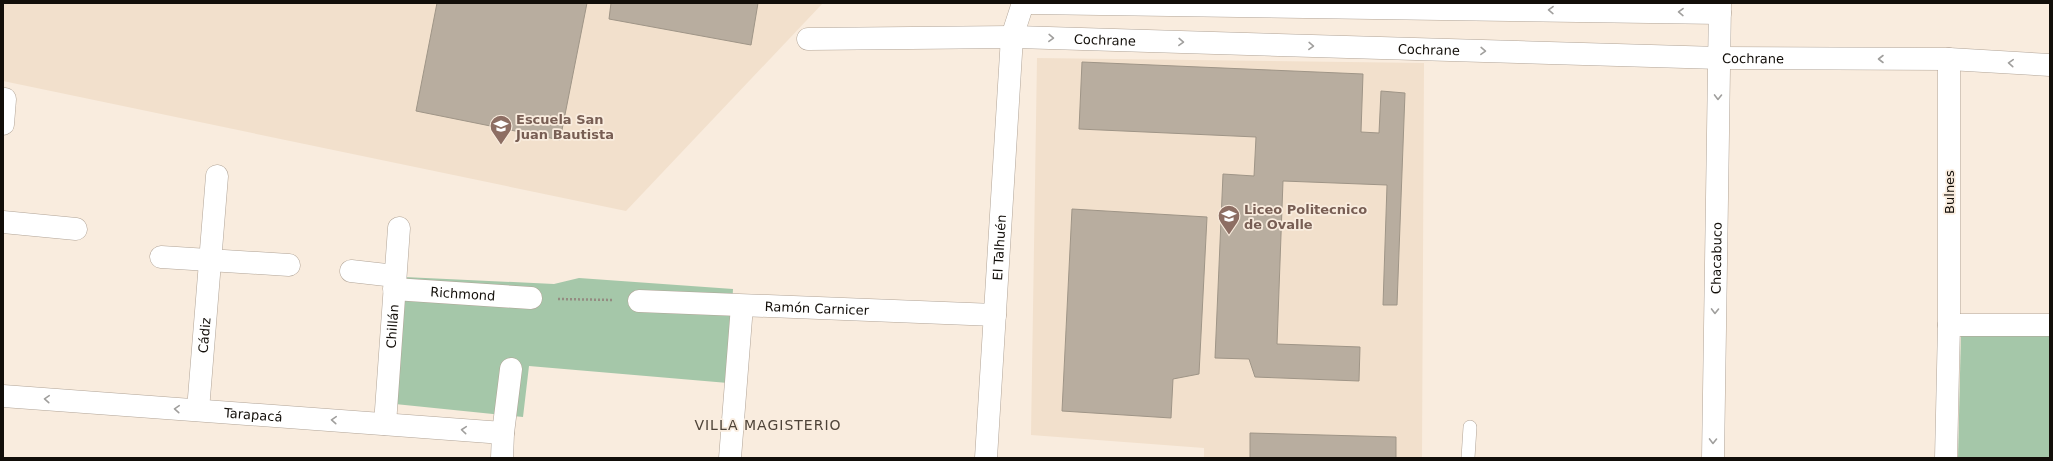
<svg xmlns="http://www.w3.org/2000/svg" width="2053" height="461" font-family="'DejaVu Sans',sans-serif">
<rect width="100%" height="100%" fill="#f9ecde"/>
<g fill="#f2e0cc">
<path d="M3 3H823L626 211 3 81Z"/>
<path d="M1037 58 1424 63 1422 458H1204V448L1031 435Z"/>
</g>
<g fill="#a5c7a9">
<path d="M404 277 554 284 579 278 733 289 728 383 529 366 523 417 395 404Z"/>
<path d="M1961 332 2050 334V458H1958Z"/>
</g>
<g fill="#b8ad9f" stroke="#9f9587">
<path d="M437 3H587L560 140 416 111Z"/>
<path d="M611 3H758L751 45 609 19Z"/>
<path d="M1082 62 1363 74 1361 132 1379 133 1381 91 1405 93 1397 305H1383L1387 185 1283 181 1277 344 1360 347 1359 381 1255 377 1249 359 1215 358 1223 174 1254 176 1256 137 1079 129Z"/>
<path d="M1072 209 1207 217 1199 374 1173 379 1171 418 1062 411Z"/>
<path d="M1250 433 1396 437V458H1250Z"/>
</g>
<g fill="none" stroke-linecap="round" stroke-linejoin="round">
<g stroke="#b1a497" stroke-width="14">
<path id="service" d="M1468 458 1470 427"/>
</g>
<g stroke="#b1a497" stroke-width="23">
<g id="minor">
<path d="M1031 3 1720 13"/>
<path id="s1" d="M808 39 1012 37 1719 58"/>
<path d="M3 124 5 99"/>
<path d="M3 222 76 229"/>
<path d="M161 257 289 265"/>
<path d="M351 271 395 276"/>
<path id="s2" d="M394 289 531 298"/>
<path id="s3" d="M639 301 995 315"/>
<path d="M1949 325H2050"/>
<path id="s4" d="M198 410 217 176"/>
<path id="s5" d="M385 424 399 228"/>
<path d="M503 433 511 369"/>
<path d="M730 458 742 306"/>
<path id="s6" d="M986 458 1012 37 1023 3"/>
<path d="M1946 458 1949 325V59"/>
</g>
</g>
<g stroke="#b1a497" stroke-width="23">
<g id="tertiary">
<path id="s7" d="M1719 58 1949 59 2050 65"/>
<path id="s8" d="M3 396 503 433 502 458"/>
<path id="s9" d="M1713 458 1720 3"/>
</g>
</g>
<path stroke="#948b81" stroke-width="2.5" stroke-dasharray="2 2" stroke-linecap="butt" d="M558 299 613 300"/>
<use href="#service" stroke="#fff" stroke-width="13"/>
<use href="#minor" stroke="#fff" stroke-width="22"/>
<use href="#tertiary" stroke="#fff" stroke-width="22"/>
</g>
<defs><path id="oneway-chevron" d="M-2-3.5L2.5 0L-2 3.5" fill="none" stroke-width="1.6" stroke-linecap="round" stroke-linejoin="round"/></defs>
<g stroke="#a09f9d">
<use href="#oneway-chevron" transform="translate(1551 10) rotate(-179)"/>
<use href="#oneway-chevron" transform="translate(1681 12) rotate(-179)"/>
<use href="#oneway-chevron" transform="translate(1051 38) rotate(2)"/>
<use href="#oneway-chevron" transform="translate(1181 42) rotate(2)"/>
<use href="#oneway-chevron" transform="translate(1311 46) rotate(2)"/>
<use href="#oneway-chevron" transform="translate(1483 51) rotate(2)"/>
<use href="#oneway-chevron" transform="translate(1881 59) rotate(-180)"/>
<use href="#oneway-chevron" transform="translate(2011 63) rotate(-176)"/>
<use href="#oneway-chevron" transform="translate(1718 97) rotate(91)"/>
<use href="#oneway-chevron" transform="translate(1715 311) rotate(91)"/>
<use href="#oneway-chevron" transform="translate(47 399) rotate(-176)"/>
<use href="#oneway-chevron" transform="translate(177 409) rotate(-176)"/>
<use href="#oneway-chevron" transform="translate(334 420) rotate(-176)"/>
<use href="#oneway-chevron" transform="translate(464 430) rotate(-175)"/>
<use href="#oneway-chevron" transform="translate(1713 441) rotate(91)"/>
</g>
<defs>
<g id="school-pin" transform="scale(1.15)"><path d="M0 17L-7.5 6A9.5 9.5 0 1 1 7.5 6Z" fill="#8d6e63" stroke="#f9ecde"/><path d="M0-5L7-2L0 1L-7-2ZM-4 1L0 2.5L4 1V4Q0 6-4 4Z" fill="#fff"/></g>
</defs>
<g fill-rule="evenodd">
<use href="#school-pin" x="501" y="126"/>
<use href="#school-pin" x="1229" y="216"/>
</g>
<g text-anchor="middle" dominant-baseline="central" stroke-width="3.5" stroke-linejoin="round" paint-order="stroke">
<g font-size="13" fill="#120e09" stroke="#f9ecde">
<text stroke="none"><textPath href="#s1" startOffset="297">Cochrane</textPath></text>
<text stroke="none"><textPath href="#s1" startOffset="621">Cochrane</textPath></text>
<text stroke="none"><textPath href="#s7" startOffset="34">Cochrane</textPath></text>
<text transform="translate(1949 192) rotate(-90)">Bulnes</text>
<text stroke="none"><textPath href="#s6" startOffset="211">El Talhuén</textPath></text>
<text stroke="none"><textPath href="#s9" startOffset="200">Chacabuco</textPath></text>
<text stroke="none"><textPath href="#s2" startOffset="69">Richmond</textPath></text>
<text stroke="none"><textPath href="#s3" startOffset="178">Ramón Carnicer</textPath></text>
<text stroke="none"><textPath href="#s5" startOffset="98">Chillán</textPath></text>
<text stroke="none"><textPath href="#s4" startOffset="75">Cádiz</textPath></text>
<text stroke="none"><textPath href="#s8" startOffset="251">Tarapacá</textPath></text>
</g>
<g font-size="13" font-weight="bold" fill="#785e54" stroke="#f9ecde" text-anchor="start">
<text x="516" y="119">Escuela San<tspan x="516" dy="15">Juan Bautista</tspan></text>
<text x="1244" y="209">Liceo Politecnico<tspan x="1244" dy="15">de Ovalle</tspan></text>
</g>
<g font-size="14" letter-spacing="1" fill="#4e4338" stroke="#f9ecde">
<text x="768" y="425">VILLA MAGISTERIO</text>
</g>
</g>
<rect width="2053" height="461" fill="none" stroke="#120e09" stroke-width="8"/>
</svg>
